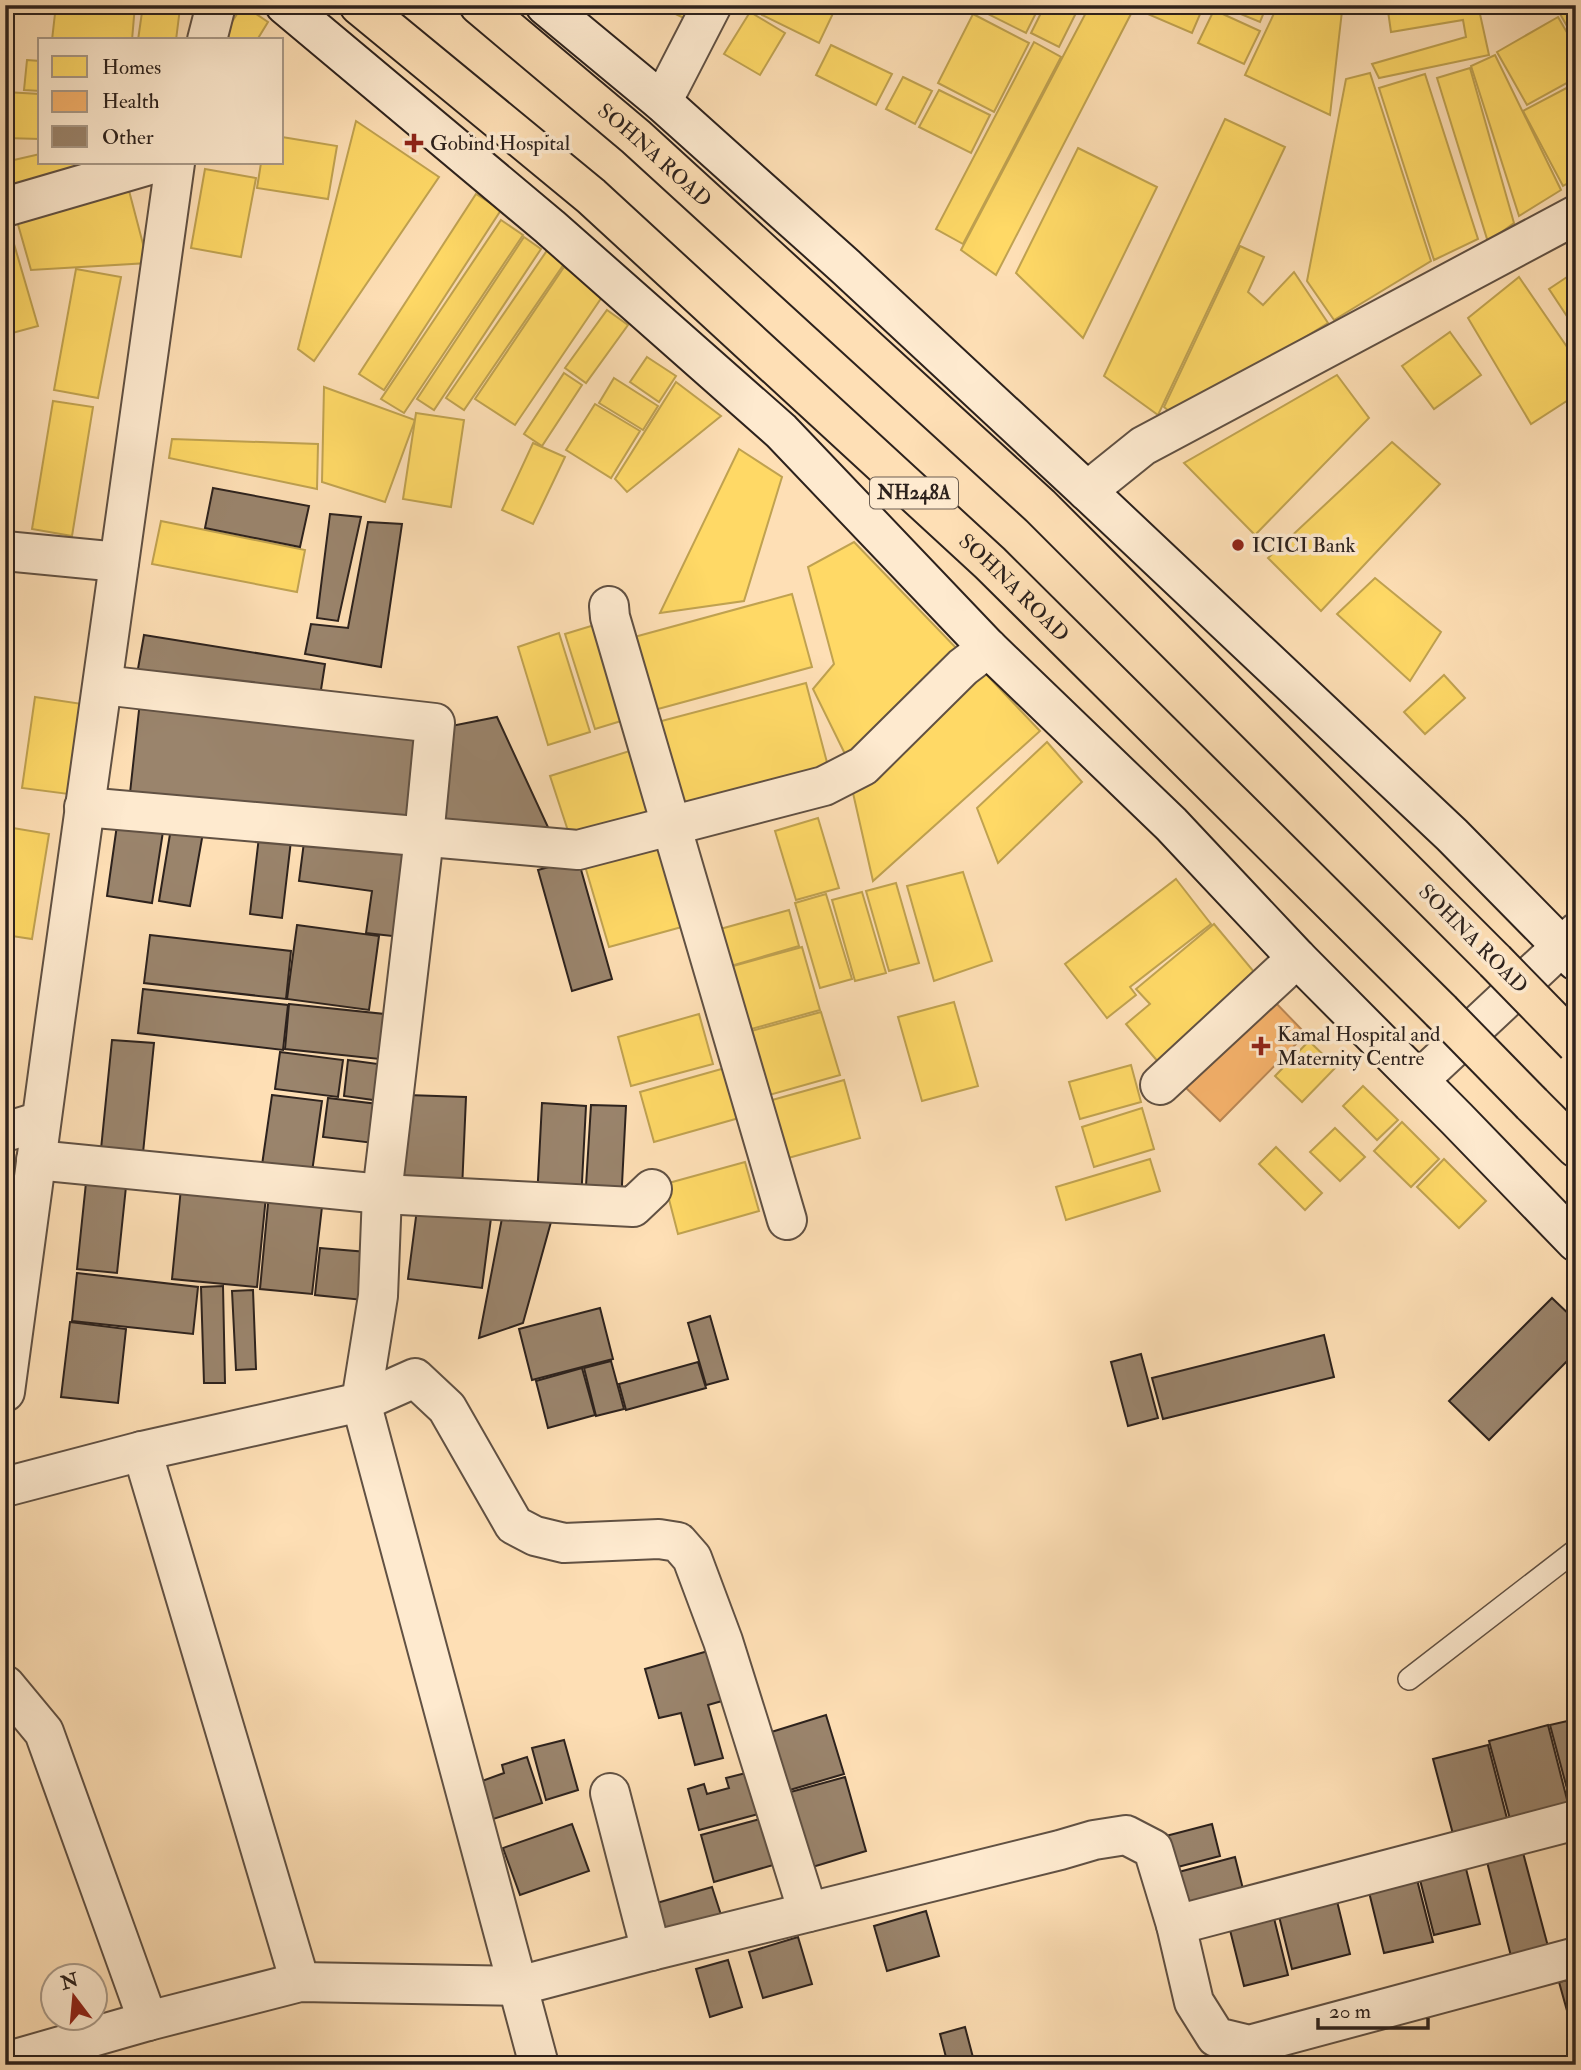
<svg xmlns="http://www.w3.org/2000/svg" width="1581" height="2070" font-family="'IM FELL Double Pica',serif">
<rect width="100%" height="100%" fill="#fedfb5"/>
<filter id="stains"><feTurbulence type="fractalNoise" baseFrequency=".00286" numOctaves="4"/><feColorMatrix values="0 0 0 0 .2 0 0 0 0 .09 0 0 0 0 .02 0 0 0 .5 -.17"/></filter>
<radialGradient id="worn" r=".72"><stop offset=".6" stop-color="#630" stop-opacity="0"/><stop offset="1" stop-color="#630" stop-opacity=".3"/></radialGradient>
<g fill="#ffd966" stroke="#c0a250" stroke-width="2">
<path d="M56 5H135L132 40H52Z"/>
<path d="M143 5 180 8 176 40H138Z"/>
<path d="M243 5 268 22 257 40H233L224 34Z"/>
<path d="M657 5H702L694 23Z"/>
<path d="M766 5H837L819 43 762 15Z"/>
<path d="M977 5H1040L1026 33 976 8Z"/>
<path d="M1045 5H1080L1059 47 1031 33Z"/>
<path d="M1090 5H1129L1134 8 996 275 961 250Z"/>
<path d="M1145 5H1204L1192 33 1143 12Z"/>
<path d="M1219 5H1267L1260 22Z"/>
<path d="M1278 5H1323L1342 11 1330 115 1245 75Z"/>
<path d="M1426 5H1478L1489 55 1379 78 1372 64 1466 37 1463 20 1391 32 1388 11Z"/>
<path d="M1555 5H1576V42Z"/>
<path d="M1214 10 1260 31 1244 64 1198 43Z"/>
<path d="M750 12 785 33 760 75 724 54Z"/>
<path d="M973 14 1029 43 994 112 938 83Z"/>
<path d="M1558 17 1576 48V78L1527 105 1497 52Z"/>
<path d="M1034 42 1061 57 963 244 936 229Z"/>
<path d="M831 45 892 74 876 105 816 75Z"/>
<path d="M1495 55 1561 190 1519 216 1471 66Z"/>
<path d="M27 60 40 61V91L24 90Z"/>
<path d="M1470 68 1514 223 1488 242 1437 78Z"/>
<path d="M1370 73 1431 261 1334 320 1307 281 1346 79Z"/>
<path d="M1425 74 1478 239 1434 260 1379 88Z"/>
<path d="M903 77 932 91 915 124 886 109Z"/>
<path d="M1576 83V179L1563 186 1523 111Z"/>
<path d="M939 90 990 115 971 153 919 127Z"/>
<path d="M5 92 40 94V139L5 138Z"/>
<path d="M1225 119 1285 147 1158 415 1104 376Z"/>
<path d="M356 121 439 177 314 361 298 349Z"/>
<path d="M282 137 337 146 328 199 257 188 261 163H282Z"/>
<path d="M1078 148 1157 187 1083 338 1016 273Z"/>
<path d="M40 154V163H83L85 170 9 188 5 162Z"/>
<path d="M205 169 256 178 241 257 191 248Z"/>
<path d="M127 183 148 263 31 270 15 214Z"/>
<path d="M476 194 501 210 384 390 359 374Z"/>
<path d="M5 220H7L38 326 5 335Z"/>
<path d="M501 220 523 235 404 413 381 399Z"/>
<path d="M524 237 541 249 434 410 417 399Z"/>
<path d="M1240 246 1264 257 1248 292 1263 305 1294 272 1328 323 1176 417 1164 407Z"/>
<path d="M548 249 566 261 464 410 446 398Z"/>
<path d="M564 267 604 294 515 425 475 399Z"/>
<path d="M76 269 121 277 98 398 54 390Z"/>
<path d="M1576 271V330L1549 289Z"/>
<path d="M1519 277 1576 360V395L1531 424 1468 318Z"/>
<path d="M607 310 628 325 586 383 565 368Z"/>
<path d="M1450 332 1481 375 1434 409 1402 366Z"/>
<path d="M647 357 676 376 659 402 630 382Z"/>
<path d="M564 373 582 385 542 446 524 434Z"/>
<path d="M1337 375 1369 418 1255 535 1184 463Z"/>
<path d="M614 378 658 406 643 430 599 403Z"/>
<path d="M676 382 721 416 627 492 615 479Z"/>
<path d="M324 387 415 420 385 502 322 482Z"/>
<path d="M53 401 93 407 72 536 32 529Z"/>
<path d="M595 404 640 431 611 478 566 450Z"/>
<path d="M416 413 464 420 451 507 403 499Z"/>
<path d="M172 439 318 444 317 489 169 458Z"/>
<path d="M1392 442 1440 484 1321 611 1268 558Z"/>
<path d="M533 443 565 457 533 524 502 510Z"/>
<path d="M739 449 782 477 744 601 660 613Z"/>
<path d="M161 521 305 550 297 592 152 564Z"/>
<path d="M854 542 959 651 847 758 813 689 834 664 808 567Z"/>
<path d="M1375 578 1441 632 1410 681 1337 614Z"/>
<path d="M792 594 812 667 647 712 627 639Z"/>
<path d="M601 623 631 718 595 729 565 634Z"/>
<path d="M559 633 590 732 548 745 518 647Z"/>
<path d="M982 670 1040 731 873 881 853 793Z"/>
<path d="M1444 675 1465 698 1425 734 1404 712Z"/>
<path d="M806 683 829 770 678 810 654 723Z"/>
<path d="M35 697 89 705 76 795 22 788Z"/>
<path d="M1047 742 1082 782 998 863 977 808Z"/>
<path d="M636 749 657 816 572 843 550 776Z"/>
<path d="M818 818 839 888 796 900 775 831Z"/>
<path d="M7 827 49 834 32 939 5 935V837Z"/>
<path d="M665 843 689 925 609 947 585 866Z"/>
<path d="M963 872 992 961 934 981 907 886Z"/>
<path d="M1176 879 1211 924 1130 987 1136 995 1107 1018 1065 964Z"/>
<path d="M896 883 919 963 889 971 866 891Z"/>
<path d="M862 892 886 973 855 981 832 900Z"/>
<path d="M826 894 852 979 820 988 795 903Z"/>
<path d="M789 910 799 946 724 968 713 931Z"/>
<path d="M1214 924 1260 979 1159 1063 1126 1024 1150 1004 1136 989Z"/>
<path d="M802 947 820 1010 744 1031 726 968Z"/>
<path d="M954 1002 978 1086 922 1101 898 1017Z"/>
<path d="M821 1012 840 1075 762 1097 744 1033Z"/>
<path d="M699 1014 713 1064 631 1086 618 1037Z"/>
<path d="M1309 1041 1336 1067 1302 1102 1275 1076Z"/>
<path d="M1131 1065 1141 1102 1080 1119 1069 1082Z"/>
<path d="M725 1068 739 1118 654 1142 640 1092Z"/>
<path d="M844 1080 860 1138 781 1160 765 1102Z"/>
<path d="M1363 1086 1398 1120 1377 1140 1343 1106Z"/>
<path d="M1142 1108 1154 1149 1094 1167 1082 1127Z"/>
<path d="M1402 1122 1439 1159 1411 1187 1374 1151Z"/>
<path d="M1335 1128 1365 1157 1340 1181 1310 1152Z"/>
<path d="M1276 1147 1322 1193 1305 1210 1259 1164Z"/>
<path d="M5 1151 22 1215 5 1220Z"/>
<path d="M1150 1159 1160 1191 1066 1220 1056 1187Z"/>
<path d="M1444 1159 1486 1201 1459 1228 1417 1187Z"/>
<path d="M745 1162 759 1211 678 1234 665 1184Z"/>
</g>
<path fill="#f6b26b" stroke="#ba8754" stroke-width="2" d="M1272 999 1306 1034 1220 1121 1185 1087Z"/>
<g fill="#9a846c" stroke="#2d221d" stroke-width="2">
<path d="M213 488 309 506 300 547 205 528Z"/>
<path d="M330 514 361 517 338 621 317 618Z"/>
<path d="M368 522 402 524 381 667 305 654 311 624 348 628Z"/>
<path d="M144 635 325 664 318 709 136 680Z"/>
<path d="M5 683H12L5 735Z"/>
<path d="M140 701 422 729 412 821 130 793Z"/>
<path d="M497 717 553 838 437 824 446 727Z"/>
<path d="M118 818 164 825 152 903 107 896Z"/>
<path d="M172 822 204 827 190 906 159 901Z"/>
<path d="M260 828 292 832 282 918 250 914Z"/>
<path d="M304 842 411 855 401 937 366 933 372 891 299 881Z"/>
<path d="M578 859 612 979 572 991 538 870Z"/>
<path d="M297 925 379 936 369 1010 287 999Z"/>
<path d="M150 935 291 951 286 999 144 983Z"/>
<path d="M143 989 288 1005 283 1050 138 1033Z"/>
<path d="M289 1004 394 1015 389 1060 285 1049Z"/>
<path d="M112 1040 154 1043 142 1163 100 1159Z"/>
<path d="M280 1052 343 1060 338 1097 275 1089Z"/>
<path d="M348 1060 393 1066 388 1102 344 1096Z"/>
<path d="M272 1095 322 1101 311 1179 261 1172Z"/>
<path d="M407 1095 466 1097 462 1190 402 1187Z"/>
<path d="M328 1098 386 1105 382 1144 323 1137Z"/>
<path d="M542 1103 586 1106 581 1201 537 1199Z"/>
<path d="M591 1105 626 1106 621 1204 585 1202Z"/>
<path d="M87 1173 127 1177 117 1273 77 1269Z"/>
<path d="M181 1188 266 1196 257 1287 172 1279Z"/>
<path d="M269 1193 323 1198 312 1294 260 1289Z"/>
<path d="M417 1209 491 1218 482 1288 408 1279Z"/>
<path d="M503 1213 551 1222 523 1323 479 1338Z"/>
<path d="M320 1248 367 1252 363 1300 315 1295Z"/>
<path d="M77 1273 198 1287 193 1334 72 1321Z"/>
<path d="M223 1286 225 1383H204L201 1287Z"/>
<path d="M253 1290 256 1369 236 1370 232 1291Z"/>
<path d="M1552 1298 1576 1321V1352L1489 1440 1449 1401Z"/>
<path d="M600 1308 613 1359 532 1380 519 1329Z"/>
<path d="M710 1316 728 1379 706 1385 688 1323Z"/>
<path d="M70 1322 126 1329 118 1403 61 1397Z"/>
<path d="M1324 1335 1334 1377 1163 1419 1152 1378Z"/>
<path d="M1141 1354 1158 1418 1128 1426 1111 1362Z"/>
<path d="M611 1361 624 1409 596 1416 584 1368Z"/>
<path d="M698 1362 706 1388 626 1410 619 1384Z"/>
<path d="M582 1368 595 1415 548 1428 536 1381Z"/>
<path d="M708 1651 722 1701 708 1705 723 1758 695 1765 681 1713 659 1718 645 1669Z"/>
<path d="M826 1715 844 1774 783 1792 765 1734Z"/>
<path d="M1576 1719V1815H1574L1550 1725Z"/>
<path d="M1548 1725 1572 1819 1514 1834 1489 1741Z"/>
<path d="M564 1740 578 1790 546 1800 532 1748Z"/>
<path d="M1488 1745 1511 1834 1457 1849 1433 1759Z"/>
<path d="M527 1757 542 1803 481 1823 471 1791 484 1786 482 1781 504 1773 502 1765Z"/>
<path d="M750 1772 762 1813 699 1830 688 1789 704 1784 707 1794 729 1788 726 1778Z"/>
<path d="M845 1777 866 1851 809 1868 787 1793Z"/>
<path d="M760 1819 773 1865 714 1882 701 1835Z"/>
<path d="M572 1824 589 1871 520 1895 503 1848Z"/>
<path d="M1212 1824 1220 1856 1170 1869 1162 1837Z"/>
<path d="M1522 1849 1550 1954 1513 1964 1486 1858Z"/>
<path d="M1235 1857 1246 1901 1186 1916 1175 1873Z"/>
<path d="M1463 1857 1480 1924 1434 1935 1417 1868Z"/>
<path d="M1414 1868 1433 1942 1384 1953 1366 1880Z"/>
<path d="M712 1887 722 1918 652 1936 643 1907Z"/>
<path d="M1334 1889 1350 1954 1292 1969 1276 1904Z"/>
<path d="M1271 1906 1288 1975 1244 1986 1227 1918Z"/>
<path d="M926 1911 939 1956 887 1971 874 1926Z"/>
<path d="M798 1937 812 1984 763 1998 749 1952Z"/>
<path d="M728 1960 742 2007 710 2017 696 1969Z"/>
<path d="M1576 1978V2043L1559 1982Z"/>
<path d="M965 2027 975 2065H948L940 2034Z"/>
</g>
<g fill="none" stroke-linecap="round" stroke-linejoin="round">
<g stroke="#615143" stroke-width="24">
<path id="service" d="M1409 1679 1576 1550"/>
</g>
<g stroke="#615143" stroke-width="42">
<g id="minor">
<path d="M662 102 712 5"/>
<path d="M5 207 156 163"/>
<path d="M5 551 119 562"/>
<path d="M609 606 610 617 787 1220"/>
<path d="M103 685 435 723 424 837 382 1194 378 1296 361 1402 539 2065"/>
<path d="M84 807 578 850 824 786 863 766 963 667 988 648"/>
<path d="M1160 1085 1297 958"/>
<path d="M5 1132 41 1121"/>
<path d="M36 1160 382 1194 633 1207 652 1189"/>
<path d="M142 1451 300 1982"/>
<path d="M5 1487 142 1451 361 1402 415 1378 447 1408 514 1525 535 1536 564 1543 659 1539 678 1542 692 1558 723 1641 808 1912"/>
<path d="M5 1685 44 1732 148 2021"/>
<path d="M610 1793 651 1951"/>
<path d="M1176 1925 1576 1820"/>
<path d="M5 2062 148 2021 300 1982 518 1986 651 1951 1060 1850 1094 1840 1126 1835 1153 1849 1176 1925 1194 2002 1216 2037 1249 2045 1576 1957"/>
</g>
</g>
<g stroke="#615143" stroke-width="42">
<g id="tertiary">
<path d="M207 40 216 5"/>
<path d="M1087 491 1143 446 1576 215"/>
<path d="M1419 1080 1576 933"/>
<path d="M5 1392C59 982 118 573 175 163"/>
</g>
</g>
<g stroke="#2d221d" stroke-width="42">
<g id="secondary">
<path d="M285 5 550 227 781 431 988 648 1171 824 1297 958 1457 1119 1576 1242"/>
<path d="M545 5 662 102 846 267 1087 491 1452 835 1576 961"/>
</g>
</g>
<g stroke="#2d221d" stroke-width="42">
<g id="trunk">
<path id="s1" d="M359 5 591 196 990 563 1441 1011"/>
<path id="s2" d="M479 5 636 137 1040 506 1495 961"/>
<path d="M1532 1104 1576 1148"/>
</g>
</g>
<use href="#service" stroke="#feeacf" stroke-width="21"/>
<use href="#minor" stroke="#feeacf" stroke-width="38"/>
<use href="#tertiary" stroke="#feeacf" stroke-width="38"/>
<use href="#secondary" stroke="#feeacf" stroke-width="38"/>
<use href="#trunk" stroke="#fedfb5" stroke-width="38"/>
<g stroke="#2d221d" stroke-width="42" stroke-linecap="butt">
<g id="trunk-bridge">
<path d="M1495 961 1576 1044"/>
<path d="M1441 1011 1532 1104"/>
</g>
</g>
<use href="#trunk-bridge" stroke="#fedfb5" stroke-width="38"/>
</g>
<g fill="#8f2418" stroke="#feeacf" stroke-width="2.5">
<path d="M410.5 132.5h7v7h7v7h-7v7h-7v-7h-7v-7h7z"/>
<circle cx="1238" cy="545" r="7"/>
<path d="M1257.5 1035.5h7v7h7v7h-7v7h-7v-7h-7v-7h7z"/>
</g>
<g text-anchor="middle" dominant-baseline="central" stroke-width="7" stroke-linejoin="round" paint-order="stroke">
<rect fill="#feeacf" stroke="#6c5e52" stroke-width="2" x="870" y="477.5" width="88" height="31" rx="5"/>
<g font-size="19" font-weight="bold" fill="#2d221d">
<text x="914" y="493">NH248A</text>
</g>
<g font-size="21" fill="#2d221d" stroke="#feeacf" text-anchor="start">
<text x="430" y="143">Gobind Hospital</text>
<text x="1252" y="545">ICICI Bank</text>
<text x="1277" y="1034">Kamal Hospital and<tspan x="1277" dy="24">Maternity Centre</tspan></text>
</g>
<g font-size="21" fill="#2d221d" stroke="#feeacf">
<text stroke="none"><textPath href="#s2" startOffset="231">SOHNA ROAD</textPath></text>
<text stroke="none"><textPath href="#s1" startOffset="877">SOHNA ROAD</textPath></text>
<text transform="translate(1473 939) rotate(45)">SOHNA ROAD</text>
</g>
</g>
<rect width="1581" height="2070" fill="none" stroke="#fedfb5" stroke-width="28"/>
<rect x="7" y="7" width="1567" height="2056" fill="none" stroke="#2d221d" stroke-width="3.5"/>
<rect x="14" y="14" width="1553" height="2042" fill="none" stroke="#2d221d" stroke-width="2"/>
<rect x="38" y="38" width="245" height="126" fill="#feeacf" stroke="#aa9a88" stroke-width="2"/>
<rect x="52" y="56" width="35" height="21" fill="#ffd966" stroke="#aa9a88" stroke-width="2"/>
<text x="102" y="74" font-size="21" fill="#2d221d">Homes</text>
<rect x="52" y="91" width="35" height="21" fill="#f6b26b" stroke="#aa9a88" stroke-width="2"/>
<text x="102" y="108" font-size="21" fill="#2d221d">Health</text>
<rect x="52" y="126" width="35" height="21" fill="#9a846c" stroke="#aa9a88" stroke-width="2"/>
<text x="102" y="144" font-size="21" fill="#2d221d">Other</text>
<g transform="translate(74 1997) rotate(344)"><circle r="33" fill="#feeacf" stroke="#aa9a88" stroke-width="2"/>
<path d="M0-5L12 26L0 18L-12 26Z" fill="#8f2418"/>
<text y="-10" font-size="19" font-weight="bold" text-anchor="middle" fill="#2d221d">N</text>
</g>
<path d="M1318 2018v10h110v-10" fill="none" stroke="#2d221d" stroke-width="3.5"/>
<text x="1329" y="2018" font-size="21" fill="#2d221d" stroke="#feeacf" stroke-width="5" paint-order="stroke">20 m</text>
<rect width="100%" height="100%" filter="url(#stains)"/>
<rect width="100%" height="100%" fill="url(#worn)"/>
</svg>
